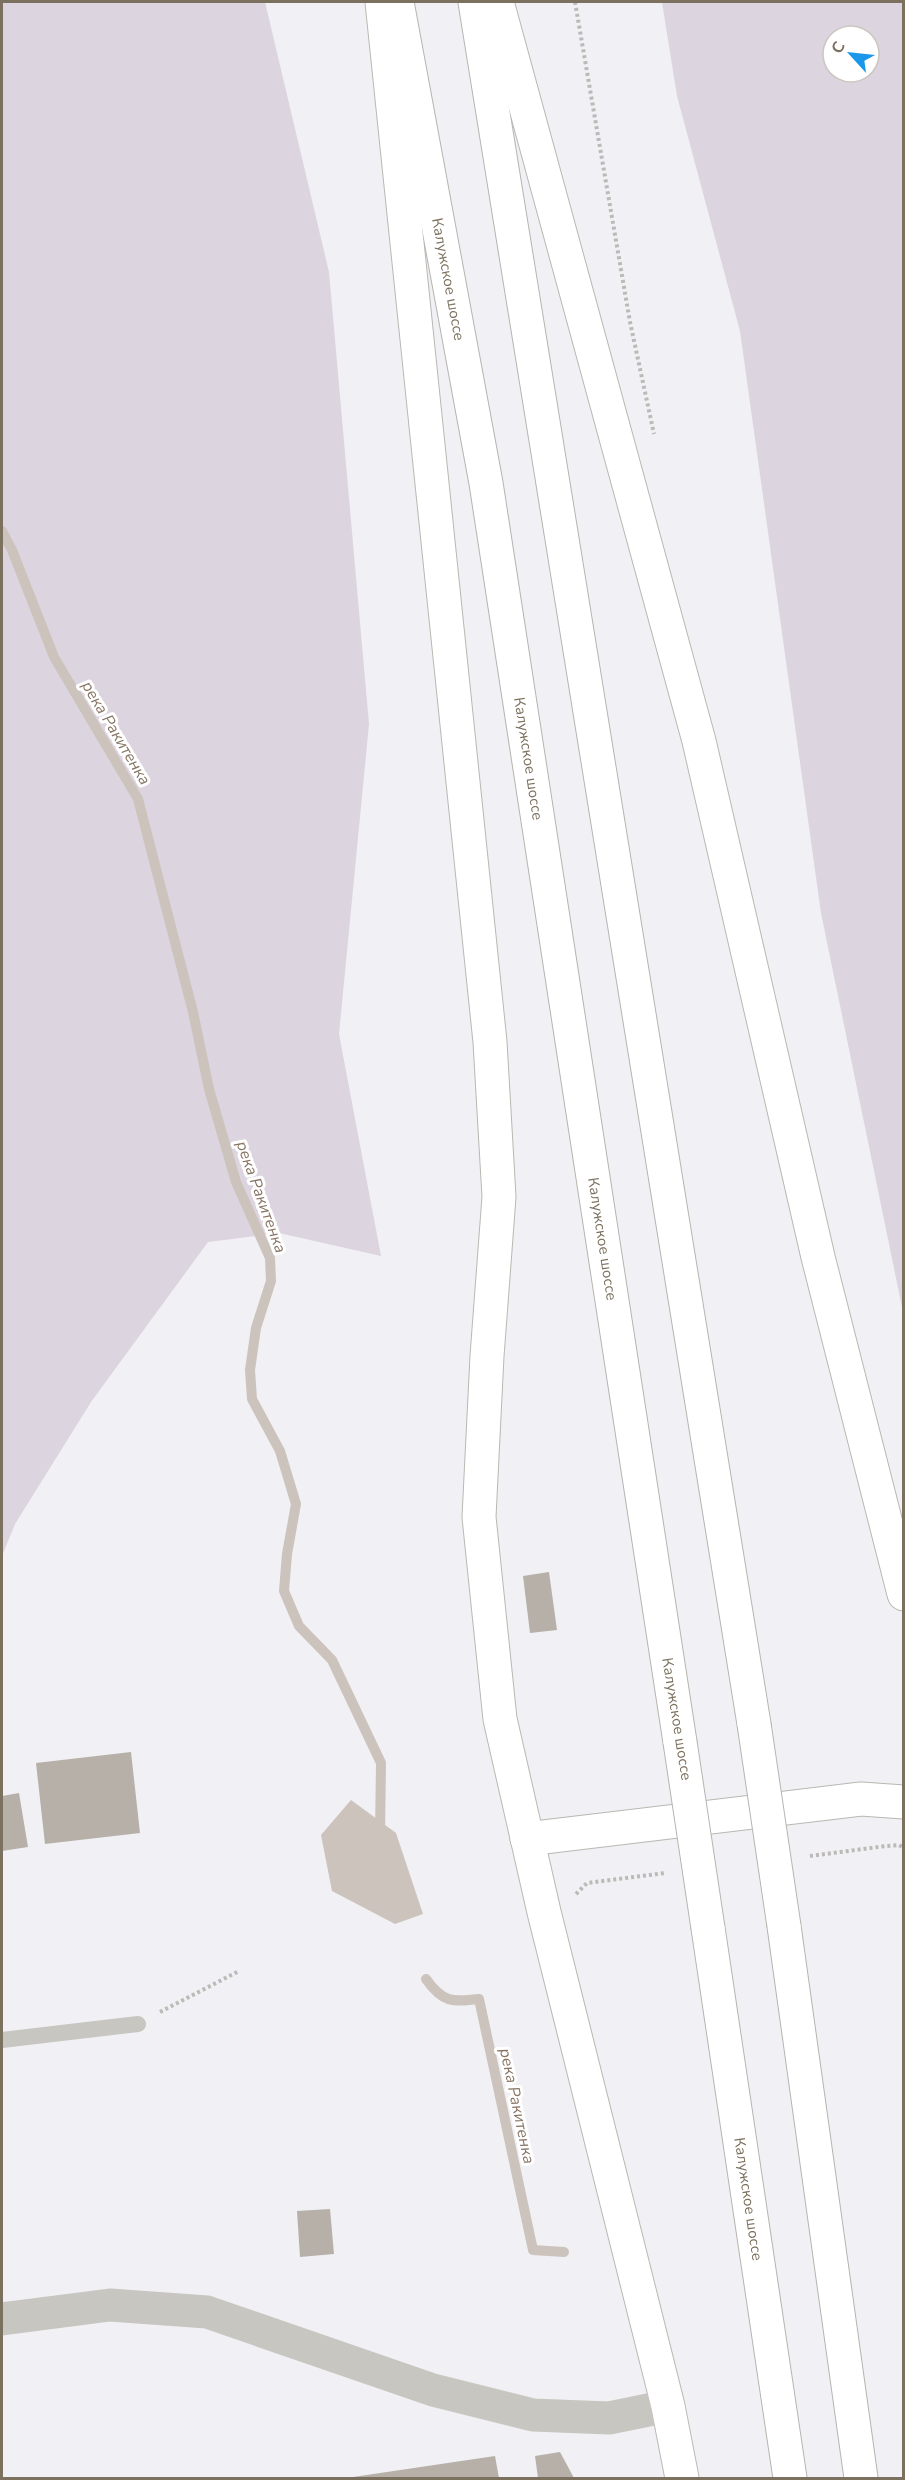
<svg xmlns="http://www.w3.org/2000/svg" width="905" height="2480" font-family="'Nunito Sans',sans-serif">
<rect width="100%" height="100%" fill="#f1f0f4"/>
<g fill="#dcd4de" fill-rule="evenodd">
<path d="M2 2H265L329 272 369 724 339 1034 381 1256 279 1233 208 1242 91 1402 15 1524 2 1556Z"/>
<path d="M662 2H903V1312L821 913 740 331 677 96ZM833 36H869V72H833Z"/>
</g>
<path fill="#ccc3bc" d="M351 1800 396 1833 423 1914 395 1924 332 1891 321 1835Z"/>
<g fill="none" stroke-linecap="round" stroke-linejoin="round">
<g stroke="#ccc3bc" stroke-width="10">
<path d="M2 531 12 550 54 657 138 799 193 1012 209 1089 236 1182 270 1258 271 1281 256 1328 250 1370 252 1399 280 1451 296 1504 287 1554 284 1591 299 1626 332 1660 381 1763 380 1834"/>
<path d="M426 1979C443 2003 452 2002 479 1999L533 2250 564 2252"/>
</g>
</g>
<g fill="#b6b0a8">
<path d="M549 1572 557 1630 530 1633 523 1576Z"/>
<path d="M131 1752 140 1833 45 1844 36 1763Z"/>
<path d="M19 1793 28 1847 2 1851V1796Z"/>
<path d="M330 2209 334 2254 300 2257 297 2211Z"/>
<path d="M560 2452 574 2478H538L535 2456Z"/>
<path d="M495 2456 499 2478H353V2477Z"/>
</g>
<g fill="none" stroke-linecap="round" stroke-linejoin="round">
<g stroke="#bbb7b1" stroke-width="35">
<g id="secondary">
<path d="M382 2 490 1042 499 1197 487 1356 479 1517 500 1719 544 1912 668 2406 682 2478"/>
<path d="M497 2 699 741 818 1257 904 1594"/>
<path d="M527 1839 861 1799 904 1802"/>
</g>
</g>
<g stroke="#b7b4b0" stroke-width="35">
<g id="highway">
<path id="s1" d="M397 2 486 483 680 1742"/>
<path d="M475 2 754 1724"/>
<path d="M784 1926 861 2478"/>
<path id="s2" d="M708 1928 790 2478"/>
</g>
</g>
<g stroke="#bcbab6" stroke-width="4" stroke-dasharray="3 3" stroke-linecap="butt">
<path d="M575 2 630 322 654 434"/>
<path d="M810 1856 886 1846 899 1845 904 1848"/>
<path d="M576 1894 587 1883 665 1873"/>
<path d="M160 2012 239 1971"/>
</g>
<path stroke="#c8c6c1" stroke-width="16" d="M2 2040 138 2024"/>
<path stroke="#c8c6c1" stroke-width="33" d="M2 2319 110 2305 207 2312 433 2390 533 2415 609 2418 668 2406"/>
<use href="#secondary" stroke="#fff" stroke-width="33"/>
<use href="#highway" stroke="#fff" stroke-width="33"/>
<g stroke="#b7b4b0" stroke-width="35" stroke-linecap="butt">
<g id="highway-bridge">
<path d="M754 1724 784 1926"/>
<path d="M680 1742 708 1928"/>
</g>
</g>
<use href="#highway-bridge" stroke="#fff" stroke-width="33"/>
</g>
<g text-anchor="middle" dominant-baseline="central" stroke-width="6" stroke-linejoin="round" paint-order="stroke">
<g font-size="15" fill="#7c715e" stroke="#fff">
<text stroke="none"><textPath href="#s1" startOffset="282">Калужское шоссе</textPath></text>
<text stroke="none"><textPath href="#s1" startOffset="768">Калужское шоссе</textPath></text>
<text stroke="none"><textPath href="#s1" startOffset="1254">Калужское шоссе</textPath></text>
<text transform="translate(677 1719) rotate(81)">Калужское шоссе</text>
<text stroke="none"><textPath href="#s2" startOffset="274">Калужское шоссе</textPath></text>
</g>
<g font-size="16" font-style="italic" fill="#877362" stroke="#fff">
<text transform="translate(116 733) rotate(59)">река Ракитенка</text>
<text transform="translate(261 1197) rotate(70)">река Ракитенка</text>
<text transform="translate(517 2106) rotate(78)">река Ракитенка</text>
</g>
</g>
<rect width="905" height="2480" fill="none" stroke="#7c715e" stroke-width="6"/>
<g transform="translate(851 54) rotate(297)"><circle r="28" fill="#ffffff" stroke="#cbc6bf" stroke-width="1.5"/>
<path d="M0-4.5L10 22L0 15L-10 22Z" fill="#1a96ea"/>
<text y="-9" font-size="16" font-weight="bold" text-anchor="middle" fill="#7c715e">С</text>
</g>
</svg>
